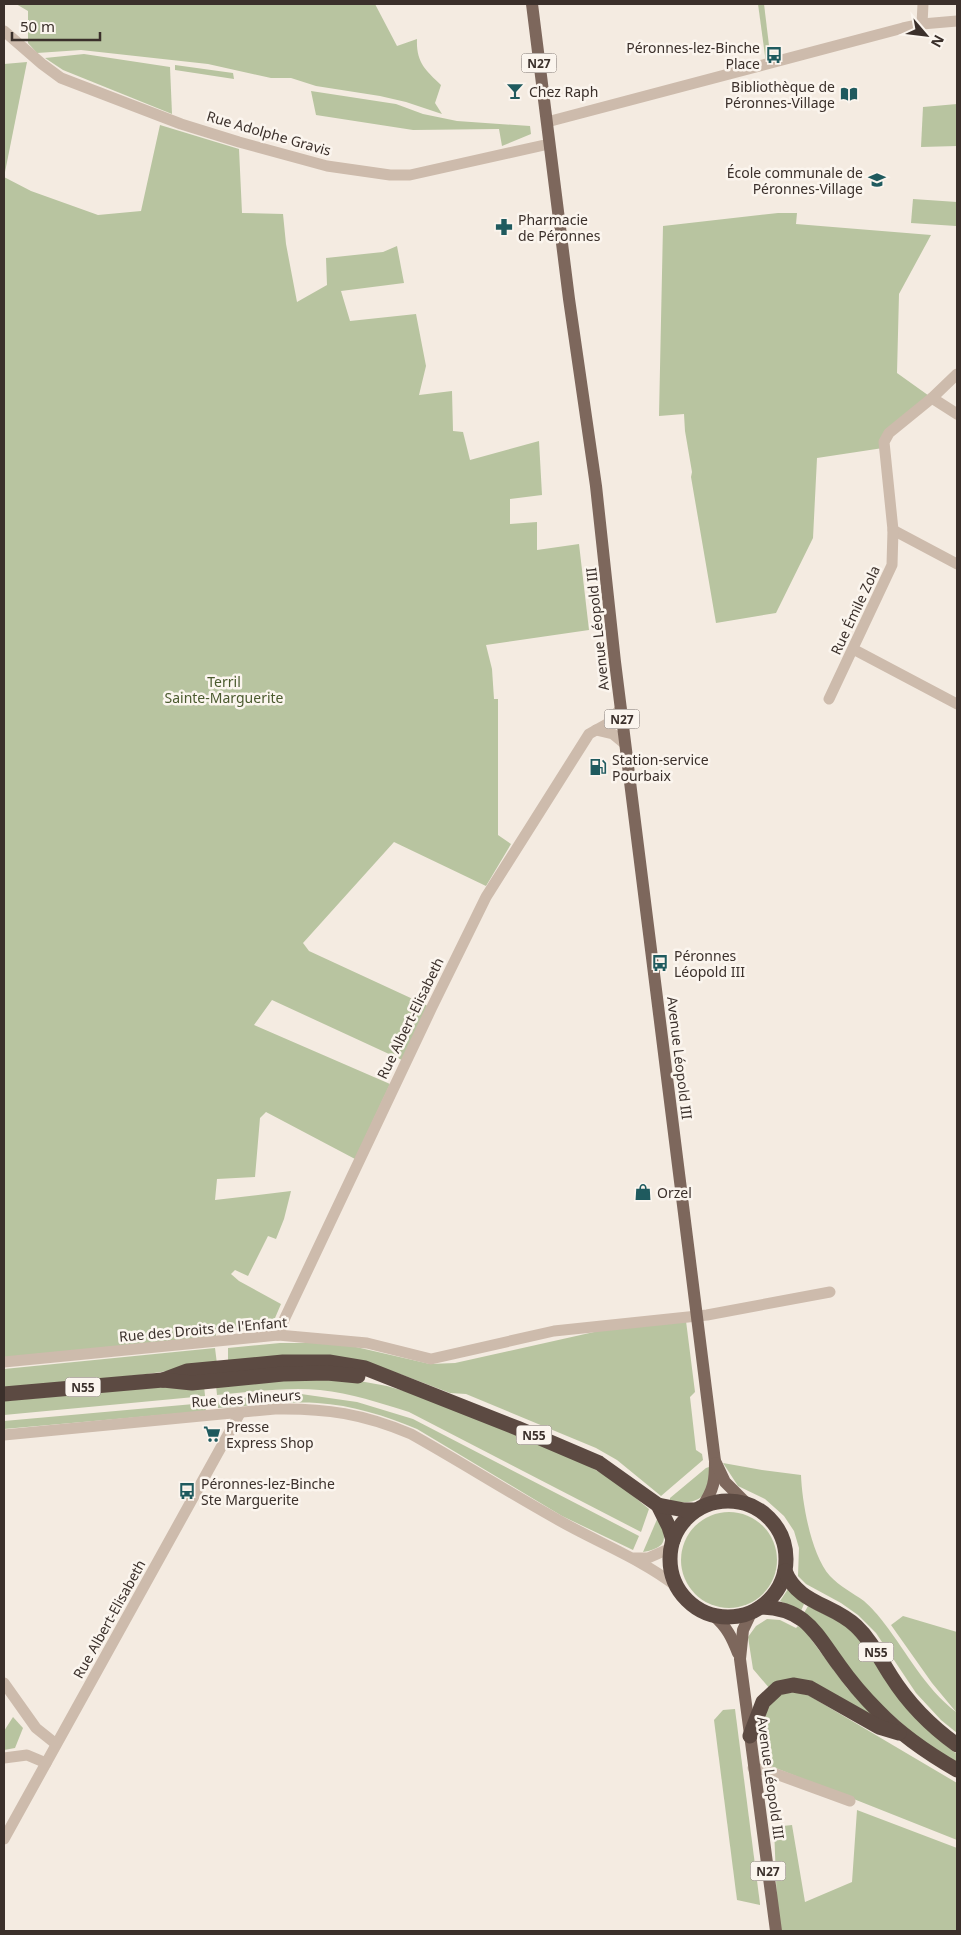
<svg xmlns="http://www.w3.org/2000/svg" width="961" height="1935" font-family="'Noto Sans',sans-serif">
<rect width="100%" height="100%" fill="#f4ebe1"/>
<g fill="#b8c4a0">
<path d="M16 4H375L397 46 417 39C416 62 425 70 441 85L435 103 442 114 406 102 380 96 316 86 291 78H271L208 64 81 50 37 53 28 43V11Z"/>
<path d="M758 4H764L771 62 766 63Z"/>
<path d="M84 54 170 67 172 114 63 70 45 58Z"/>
<path d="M27 62 4 177V64Z"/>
<path d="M175 65 233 73 234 79 175 70Z"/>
<path d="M311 91 396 104 423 114 457 121 530 126 531 134 502 146 499 129 413 130 316 115Z"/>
<path d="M957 104V146L921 147 923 107Z"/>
<path d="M160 125 239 149 242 213 283 214 286 244 297 302 327 285 326 258 383 252 397 246 404 283 341 291 350 321 416 314 426 366 419 395 452 391 453 431 463 432 470 460 539 441 542 495 510 499V524L537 522V550L579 544 589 630 486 645 492 669 494 699H498V835L511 844 486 886 394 842 303 943 309 951 428 1006 402 1060 272 1000 254 1025 390 1084 355 1159 266 1112 260 1118 255 1177 217 1179 215 1200 291 1191 284 1219 276 1239 268 1236 248 1276 235 1270 231 1274 239 1281 281 1304 275 1318 265 1327 216 1332V1338L4 1358V177L31 191 98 215 141 211Z"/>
<path d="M913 199 957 202 956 226 911 223Z"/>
<path d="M778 213H797L796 224 931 235 899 294 897 373 932 398 889 433 883 448 817 458 813 538 776 613 716 623 691 477 692 472 685 431 684 414 659 416 663 226Z"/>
<path d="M686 1321 695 1392 690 1397 696 1450 702 1454 703 1460 661 1496 617 1460 596 1448 466 1394 450 1393 400 1374 228 1360V1348L280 1343H324L356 1347 430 1364 455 1363 603 1330Z"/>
<path d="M215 1348 217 1364 140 1375 4 1388V1369Z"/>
<path d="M299 1378 354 1380 387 1386 418 1395 571 1456 615 1481 649 1509 641 1532 409 1412C380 1403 351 1393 320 1390 286 1387 251 1392 217 1395L216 1385Z"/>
<path d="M204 1385 205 1396 4 1415V1401L172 1386Z"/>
<path d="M301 1394 357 1402 413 1419 639 1536 633 1550 562 1516 417 1429C386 1416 352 1405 317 1403 284 1401 251 1406 218 1408V1401L267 1395Z"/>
<path d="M205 1403 206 1411 4 1429V1421Z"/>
<path d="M723 1463 762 1470 801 1475C802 1502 811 1555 830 1576 839 1586 853 1593 864 1601 871 1607 879 1616 884 1623 908 1654 924 1687 956 1712L932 1683 891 1625 903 1616 957 1632V1733L941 1720 916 1693 876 1633 858 1615 841 1603 806 1584 798 1576 799 1548 794 1531 784 1516 765 1499 738 1486Z"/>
<path d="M709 1467C709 1474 709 1485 706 1491 700 1504 682 1503 670 1502V1498L706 1468Z"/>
<circle cx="729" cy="1560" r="48"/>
<path d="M658 1517C666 1537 670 1547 643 1552Z"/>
<path d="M788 1589 804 1604 801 1611 780 1601Z"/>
<path d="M808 1606 843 1624 854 1634C887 1676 913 1723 957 1754V1763L922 1741 873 1698 804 1613Z"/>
<path d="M767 1619 780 1620 796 1628 798 1626 805 1631 847 1688 882 1725 831 1695 770 1689 753 1669 748 1637 756 1626Z"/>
<path d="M795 1692 808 1695 957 1783V1840L768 1765C767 1746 758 1711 776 1697 781 1693 789 1693 795 1692Z"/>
<path d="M735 1709 760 1904V1905L737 1900 714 1720 723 1710Z"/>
<path d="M13 1717 23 1728 15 1748 4 1750V1731Z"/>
<path d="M857 1810 957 1848V1931H778L774 1827 792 1825 805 1902 852 1882Z"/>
</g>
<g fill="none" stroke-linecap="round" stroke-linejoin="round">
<g stroke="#cdbbac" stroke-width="11">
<path d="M922 24 923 4"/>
<path d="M4 31 42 64 61 78 181 124 239 142 327 166 390 175H410L549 144"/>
<path d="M547 122 903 28 922 24 957 21"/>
<path d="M932 398 957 414"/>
<path d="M893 530 957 564"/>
<path d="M853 649 957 704"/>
<path d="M829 699 892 565 893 530 884 442 889 433 932 398 957 374"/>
<path d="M596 730 613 734 625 744"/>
<path d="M278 1335 283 1322 432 1007 486 897 589 734 607 724 621 708"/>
<path d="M4 1362 278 1335 367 1343 431 1359 554 1331 707 1315 830 1292"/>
<path d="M4 1435 275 1409C326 1408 364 1414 411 1434 459 1461 505 1490 553 1517 594 1541 638 1557 676 1586"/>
<path d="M634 1558H648L671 1548"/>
<path d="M4 1683 36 1728 56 1744"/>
<path d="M4 1758 27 1755 46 1763"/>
<path d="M753 1768 765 1770 850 1801"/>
<path d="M4 1839 240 1413"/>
</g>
<g stroke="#7d675c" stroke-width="12">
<path d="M532 4 569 299 596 486 615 662 715 1461C715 1481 714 1489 702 1507"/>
<path d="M716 1463 725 1482 746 1503"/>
<path d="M751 1613 743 1630 740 1659 776 1931"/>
<path d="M714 1616C727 1627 732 1638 738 1653"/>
</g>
<g stroke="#5c4a42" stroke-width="15">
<path d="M163 1380 187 1371 283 1362H329L365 1368 517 1428 599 1463 658 1505 669 1527 673 1540"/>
<path d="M4 1394 163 1380 192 1383 283 1374 327 1373 358 1376"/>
<circle cx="728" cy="1559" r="58"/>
<path d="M658 1505 684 1510H696"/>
<path d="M785 1571C798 1604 833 1604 856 1626 871 1640 880 1659 891 1676 908 1703 932 1727 957 1745"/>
<path d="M761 1607C806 1608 816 1634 839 1665 851 1682 864 1697 878 1711 901 1735 929 1754 957 1770"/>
<path d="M750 1736 763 1702 778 1688 793 1685 810 1688 879 1727 899 1733"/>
</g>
</g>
<defs>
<g id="bus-bare" transform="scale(1.35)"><path d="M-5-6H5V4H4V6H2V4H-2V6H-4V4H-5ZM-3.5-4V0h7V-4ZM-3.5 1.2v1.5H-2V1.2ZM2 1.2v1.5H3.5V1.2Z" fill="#1f5a5e" stroke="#fbf5ee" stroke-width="2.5" paint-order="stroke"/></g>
<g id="bar-bare" transform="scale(1.35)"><path d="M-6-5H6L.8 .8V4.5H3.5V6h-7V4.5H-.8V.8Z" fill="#1f5a5e" stroke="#fbf5ee" stroke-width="2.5" paint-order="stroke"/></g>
<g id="library-bare" transform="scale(1.35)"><path d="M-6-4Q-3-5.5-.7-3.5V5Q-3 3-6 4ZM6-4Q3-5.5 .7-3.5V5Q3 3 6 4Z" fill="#1f5a5e" stroke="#fbf5ee" stroke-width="2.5" paint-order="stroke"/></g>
<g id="school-bare" transform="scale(1.35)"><path d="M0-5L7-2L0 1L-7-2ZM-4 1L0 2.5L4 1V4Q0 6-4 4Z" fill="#1f5a5e" stroke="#fbf5ee" stroke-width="2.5" paint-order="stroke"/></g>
<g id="pharmacy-bare" transform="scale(1.35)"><path d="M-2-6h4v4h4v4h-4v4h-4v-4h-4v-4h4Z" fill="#1f5a5e" stroke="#fbf5ee" stroke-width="2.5" paint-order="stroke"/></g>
<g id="fuel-bare" transform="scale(1.35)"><path d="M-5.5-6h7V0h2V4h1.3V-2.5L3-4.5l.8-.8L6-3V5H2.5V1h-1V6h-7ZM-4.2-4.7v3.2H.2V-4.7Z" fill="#1f5a5e" stroke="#fbf5ee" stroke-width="2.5" paint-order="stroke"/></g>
<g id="shop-bare" transform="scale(1.35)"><path d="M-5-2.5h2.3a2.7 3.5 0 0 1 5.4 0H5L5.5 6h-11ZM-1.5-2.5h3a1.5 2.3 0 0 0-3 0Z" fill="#1f5a5e" stroke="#fbf5ee" stroke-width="2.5" paint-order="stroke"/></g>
<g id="supermarket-bare" transform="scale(1.35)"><path d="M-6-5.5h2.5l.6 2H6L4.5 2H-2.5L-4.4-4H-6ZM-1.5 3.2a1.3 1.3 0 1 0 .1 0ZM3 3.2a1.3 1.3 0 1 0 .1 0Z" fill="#1f5a5e" stroke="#fbf5ee" stroke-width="2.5" paint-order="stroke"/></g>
</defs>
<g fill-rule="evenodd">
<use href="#bus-bare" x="774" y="55"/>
<use href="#bar-bare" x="515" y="91"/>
<use href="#library-bare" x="849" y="94"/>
<use href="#school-bare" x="877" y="180"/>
<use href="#pharmacy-bare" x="504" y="227"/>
<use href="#fuel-bare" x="598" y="767"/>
<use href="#bus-bare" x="660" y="963"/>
<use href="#shop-bare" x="643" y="1192"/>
<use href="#supermarket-bare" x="212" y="1434"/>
<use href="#bus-bare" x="187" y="1491"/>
</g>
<g text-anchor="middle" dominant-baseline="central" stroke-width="5" stroke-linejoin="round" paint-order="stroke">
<g fill="#fbf5ee" stroke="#756b66" stroke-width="1">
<rect x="521.5" y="53.5" width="35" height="19" rx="4"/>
<rect x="604.5" y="709.5" width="35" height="19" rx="4"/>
<rect x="65.5" y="1377.5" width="35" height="19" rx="4"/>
<rect x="516.5" y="1425.5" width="35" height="19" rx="4"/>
<rect x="858.5" y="1642.5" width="35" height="19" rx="4"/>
<rect x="750.5" y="1861.5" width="35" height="19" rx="4"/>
</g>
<g font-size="12" font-weight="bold" fill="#3b302b">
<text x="539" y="63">N27</text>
<text x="622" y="719">N27</text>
<text x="83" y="1387">N55</text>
<text x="534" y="1435">N55</text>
<text x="876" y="1652">N55</text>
<text x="768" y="1871">N27</text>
</g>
<g font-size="14" fill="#3b302b" stroke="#fbf5ee" text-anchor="start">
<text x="760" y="47" text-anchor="end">Péronnes-lez-Binche<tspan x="760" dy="16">Place</tspan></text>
<text x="835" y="86" text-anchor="end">Bibliothèque de<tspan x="835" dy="16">Péronnes-Village</tspan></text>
<text x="529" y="91">Chez Raph</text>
<text x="863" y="172" text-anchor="end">École communale de<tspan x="863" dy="16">Péronnes-Village</tspan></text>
<text x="518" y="219">Pharmacie<tspan x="518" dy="16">de Péronnes</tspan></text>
<text x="612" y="759">Station-service<tspan x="612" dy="16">Pourbaix</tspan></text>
<text x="674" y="955">Péronnes<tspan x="674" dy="16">Léopold III</tspan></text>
<text x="657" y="1192">Orzel</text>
<text x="226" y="1426">Presse<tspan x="226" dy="16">Express Shop</tspan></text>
<text x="201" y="1483">Péronnes-lez-Binche<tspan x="201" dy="16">Ste Marguerite</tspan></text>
</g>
<g font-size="14" fill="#3b302b" stroke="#fbf5ee">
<text transform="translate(269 133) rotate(16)">Rue Adolphe Gravis</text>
<text transform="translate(855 610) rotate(-65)">Rue Émile Zola</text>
<text transform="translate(597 629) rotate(-96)">Avenue Léopold III</text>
<text transform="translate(410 1018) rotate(-64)">Rue Albert-Elisabeth</text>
<text transform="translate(680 1058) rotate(83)">Avenue Léopold III</text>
<text transform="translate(203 1329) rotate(-5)">Rue des Droits de l'Enfant</text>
<text transform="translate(246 1398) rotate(-4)">Rue des Mineurs</text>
<text transform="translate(109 1619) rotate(-61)">Rue Albert-Elisabeth</text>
<text transform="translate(771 1778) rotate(82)">Avenue Léopold III</text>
</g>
<g font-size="14" fill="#4a5a2e" stroke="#fbf5ee">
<text x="224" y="681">Terril<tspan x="224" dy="16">Sainte-Marguerite</tspan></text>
</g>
</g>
<rect width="961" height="1935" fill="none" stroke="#3b302b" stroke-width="10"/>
<g transform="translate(926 35) rotate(118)" stroke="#fbf5ee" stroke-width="4" paint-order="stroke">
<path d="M0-4L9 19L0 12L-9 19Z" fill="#3b302b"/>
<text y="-8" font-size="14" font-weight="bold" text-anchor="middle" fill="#3b302b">N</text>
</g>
<path d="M12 32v8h88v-8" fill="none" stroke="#3b302b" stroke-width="2.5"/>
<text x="20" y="32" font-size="15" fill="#3b302b" stroke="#fbf5ee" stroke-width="4" paint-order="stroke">50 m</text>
</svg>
